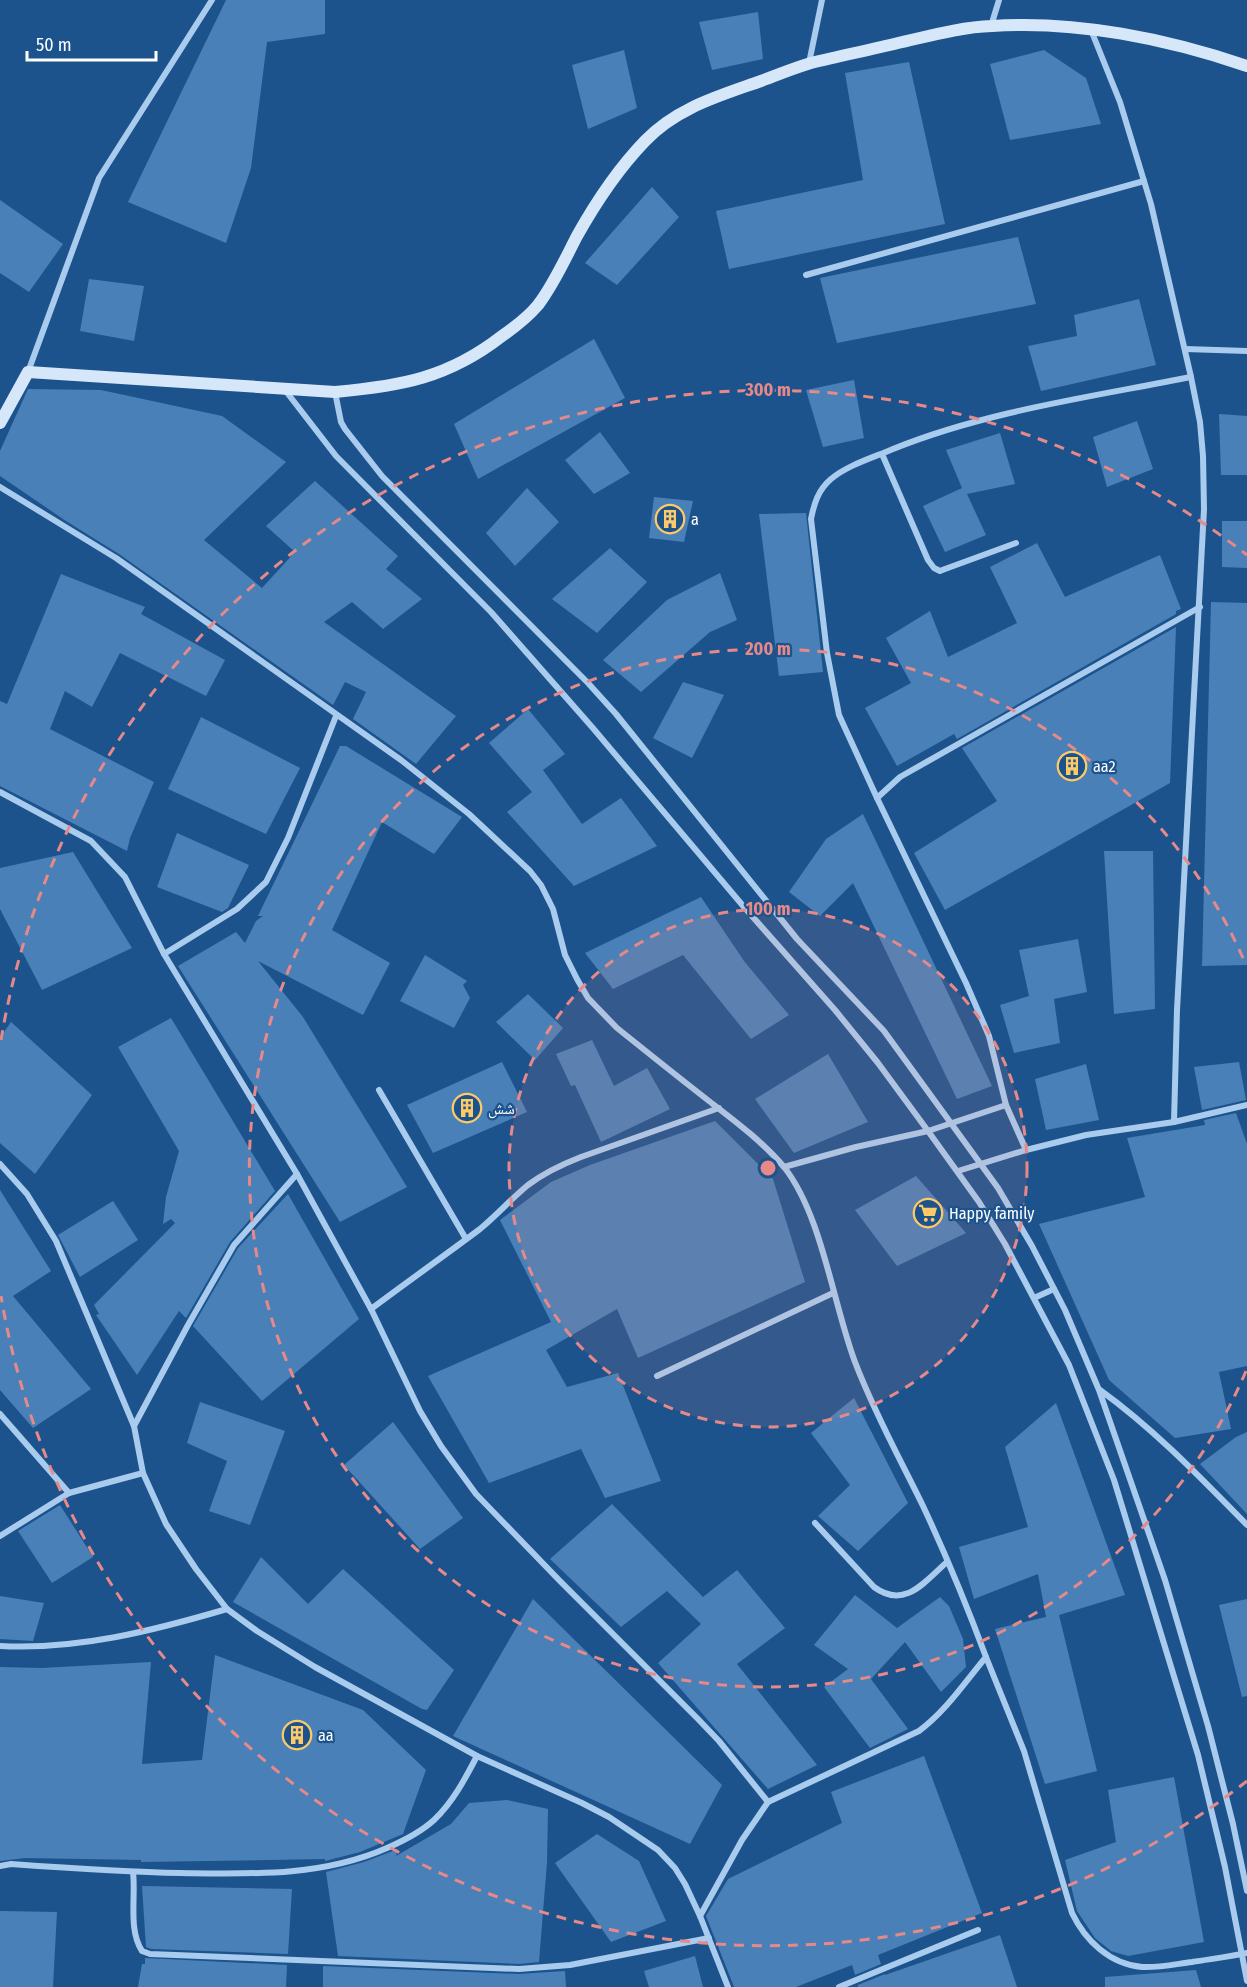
<svg xmlns="http://www.w3.org/2000/svg" width="1247" height="1987" font-family="'Fira Sans Condensed','Noto Naskh Arabic',sans-serif">
<rect width="100%" height="100%" fill="#1c538d"/>
<g fill="#4980b7">
<path d="M226 0H325V34L267 42 251 168 226 243 128 202Z"/>
<path d="M758 12 763 59 712 70 699 22Z"/>
<path d="M624 50 637 108 588 129 572 65Z"/>
<path d="M1044 50 1086 78 1101 124 1010 140 990 64Z"/>
<path d="M909 62 945 224 729 269 716 211 863 180 845 73Z"/>
<path d="M652 187 679 217 617 285 585 263Z"/>
<path d="M0 200 63 244 29 292 0 273Z"/>
<path d="M1018 237 1036 304 837 343 820 278Z"/>
<path d="M89 279 144 286 134 341 80 331Z"/>
<path d="M1139 299 1156 365 1041 391 1028 346 1077 336 1074 315Z"/>
<path d="M594 339 625 398 478 479 454 424Z"/>
<path d="M854 380 864 438 823 447 806 390Z"/>
<path d="M28 389 101 390 222 416 286 462 204 540 262 588 295 552 266 526 315 481 398 556 386 569 422 599 383 629 352 602 324 622 456 716 416 764 353 719 366 692 345 682 333 705 119 554 66 521 0 476V451Z"/>
<path d="M1219 414 1247 416V475H1221Z"/>
<path d="M1137 421 1153 469 1107 487 1093 437Z"/>
<path d="M600 432 630 473 594 494 565 460Z"/>
<path d="M1000 433 1015 484 967 494 986 535 945 552 923 506 962 488 946 450Z"/>
<path d="M527 488 559 522 515 566 486 533Z"/>
<path d="M654 497 693 501 684 542 649 538Z"/>
<path d="M806 513 823 672 779 676 759 514Z"/>
<path d="M1222 521H1247V568L1222 567Z"/>
<path d="M1037 543 1065 597 1160 555 1181 609 1176 611V614L957 739 954 734 897 766 865 708 911 683 886 638 930 611 948 657 1017 623 990 567Z"/>
<path d="M610 548 647 582 597 633 552 599Z"/>
<path d="M720 573 737 620 710 632 641 692 603 660 667 600Z"/>
<path d="M61 574 145 607 141 614 225 660 206 696 120 653 92 707 65 691 50 729 154 782 130 838 127 851 0 786V701L7 704Z"/>
<path d="M1211 602 1247 603V965L1202 966Z"/>
<path d="M1176 627 1170 783 945 910 914 853 997 801 962 748Z"/>
<path d="M683 682 724 695 692 758 653 738Z"/>
<path d="M528 709 565 754 543 770 582 824 621 798 657 846 574 886 507 812 532 792 489 743Z"/>
<path d="M201 717 300 768 266 834 168 789Z"/>
<path d="M340 746H346L462 817 434 854 382 822 332 930 390 963 363 1015 258 961 303 1017 407 1187 340 1222 178 966 236 932 245 943 256 921 263 916H258Z"/>
<path d="M863 814 992 1086 957 1099 853 883 820 916 789 892 826 839Z"/>
<path d="M177 833 249 865 228 908 222 912 157 887Z"/>
<path d="M1104 851H1153L1155 1009 1114 1014Z"/>
<path d="M73 852 132 948 42 990 0 909V868Z"/>
<path d="M701 897 744 961 789 1015 751 1039 683 955 613 989 585 953Z"/>
<path d="M1078 939 1087 992 1054 999 1060 1043 1014 1053 1000 1005 1029 996 1019 950Z"/>
<path d="M425 955 467 981 463 985 470 998 454 1028 400 1001Z"/>
<path d="M528 994 563 1028 535 1060 496 1022Z"/>
<path d="M171 1018 275 1191 230 1242 186 1318 179 1311 137 1375 96 1315 99 1314 94 1305 175 1223 171 1219 163 1224 166 1197 179 1151 118 1047Z"/>
<path d="M11 1022 92 1095 35 1174 0 1143V1038Z"/>
<path d="M592 1040 614 1086 647 1068 670 1109 601 1142 575 1085 571 1086 556 1054Z"/>
<path d="M828 1054 868 1122 794 1153 755 1099Z"/>
<path d="M502 1062 527 1112 433 1153 407 1105Z"/>
<path d="M1239 1062 1246 1100 1202 1110 1194 1067Z"/>
<path d="M1086 1064 1099 1120 1046 1130 1035 1079Z"/>
<path d="M1236 1113 1247 1144V1366L1219 1372 1231 1429 1175 1438 1109 1380 1039 1224 1145 1197 1127 1138 1205 1125 1204 1120Z"/>
<path d="M715 1121 773 1179 805 1282 638 1358 617 1309 546 1350 567 1387 618 1373 661 1481 605 1498 581 1449 489 1483 428 1376 551 1322 500 1220 551 1182 590 1165Z"/>
<path d="M916 1176 966 1233 897 1266 855 1210Z"/>
<path d="M0 1190 51 1271 13 1296 91 1389 33 1428 0 1390Z"/>
<path d="M288 1194 359 1319 262 1401 193 1326 238 1248Z"/>
<path d="M113 1201 138 1240 80 1277 58 1235Z"/>
<path d="M854 1398 908 1503 858 1551 818 1516 850 1485 811 1433Z"/>
<path d="M200 1402 285 1431 250 1525 209 1511 227 1461 187 1443Z"/>
<path d="M1056 1403 1125 1595 1059 1615 1097 1771 1045 1784 995 1629 1046 1617 1038 1574 974 1599 959 1547 1028 1527 1005 1447Z"/>
<path d="M393 1422 463 1518 420 1549 344 1465Z"/>
<path d="M1247 1432V1514L1200 1464 1236 1437Z"/>
<path d="M612 1504 703 1597 737 1570 785 1628 737 1664 817 1765 768 1789 658 1663 701 1624 667 1591 621 1627 550 1559Z"/>
<path d="M60 1505 93 1557 52 1583 18 1531Z"/>
<path d="M261 1557 308 1604 343 1569 454 1670 427 1710 422 1709 233 1602Z"/>
<path d="M855 1595 897 1628 940 1597 949 1606 963 1639 966 1667 941 1692 905 1642 871 1679 908 1729 870 1748 824 1687 848 1669 814 1645Z"/>
<path d="M0 1596 44 1603 33 1641 0 1639Z"/>
<path d="M533 1599 722 1785 690 1844 453 1736Z"/>
<path d="M1247 1599V1696L1242 1697 1219 1605Z"/>
<path d="M215 1655 363 1710 426 1770 403 1834 360 1852 325 1861V1859L141 1862V1860L25 1858 0 1861V1667L42 1668 151 1662 142 1764 202 1760Z"/>
<path d="M924 1756 982 1913 878 1955 881 1964 855 1975 852 1965 796 1987H734L706 1916 728 1879 842 1823 831 1792Z"/>
<path d="M1174 1777 1204 1942 1128 1956 1111 1951 1095 1938 1077 1911 1065 1860 1116 1842 1108 1790Z"/>
<path d="M507 1800 548 1809 547 1862 539 1962 519 1964 338 1956 326 1872 364 1862 398 1849 396 1856 451 1824 469 1803Z"/>
<path d="M597 1834 639 1861 666 1921 611 1942 555 1863Z"/>
<path d="M142 1886 292 1889 288 1954 151 1949 146 1947Z"/>
<path d="M0 1911 57 1912 53 1987H0Z"/>
<path d="M1000 1935 1017 1987H858V1985L885 1974V1975Z"/>
<path d="M695 1956 703 1987H649L644 1971Z"/>
<path d="M145 1958 287 1965 286 1987H138L142 1964H145Z"/>
<path d="M323 1966 519 1974 565 1971 566 1987H323Z"/>
<path d="M1196 1970 1201 1987H1105V1977Z"/>
</g>
<g fill="none" stroke-linecap="round" stroke-linejoin="round">
<g stroke="#a9cbed" stroke-width="6">
<path d="M991 26 999 0"/>
<path d="M1091 30 1120 102 1151 204 1191 377 1200 422 1203 456 1204 509 1177 1010 1174 1122"/>
<path d="M809 63 822 0"/>
<path d="M806 275 1144 181"/>
<path d="M1185 349 1247 351"/>
<path d="M28 372 99 178 212 0"/>
<path d="M285 390 336 456 491 612 592 727 744 907 835 1010 878 1063 928 1131 979 1202 1005 1244 1069 1365 1114 1480 1198 1755 1225 1867 1247 1981"/>
<path d="M335 392 341 422 345 429 382 476 588 683 616 714 797 939 884 1031 998 1188 1032 1246 1065 1310 1099 1390 1165 1580 1208 1726 1233 1824 1247 1891"/>
<path d="M882 454 928 560 934 568 940 571 945 569 1016 543"/>
<path d="M0 487 116 558 401 760 469 814 530 871 541 885 553 909 565 955 577 979 588 998 617 1028C647 1052 678 1077 709 1101 735 1121 763 1142 784 1167 822 1215 833 1304 855 1362 874 1412 900 1459 923 1506 946 1555 967 1606 986 1657 965 1682 946 1711 919 1731L768 1802"/>
<path d="M0 792 91 841 125 877 164 954 297 1174 371 1309 420 1411 441 1446 476 1494 559 1580 698 1719 719 1741 768 1802 742 1840 700 1916"/>
<path d="M877 798 839 715 827 653 811 519C814 504 818 490 831 479 848 465 872 458 893 449 987 411 1091 397 1191 377"/>
<path d="M164 954 237 909 266 882 288 838 336 716"/>
<path d="M379 1090 466 1239"/>
<path d="M1026 1150 1006 1105 989 1036 966 983 877 798 900 777 1200 607"/>
<path d="M0 1164 27 1194 56 1241 134 1426 143 1473 166 1524 196 1569 227 1609 257 1631 315 1667 477 1756 582 1803 609 1817 658 1850 675 1868 685 1884 700 1916 728 1987"/>
<path d="M784 1167 856 1147 928 1131 1006 1105"/>
<path d="M958 1171 1026 1150 1086 1135 1174 1122 1247 1105"/>
<path d="M1034 1298 1054 1289"/>
<path d="M371 1309C407 1282 444 1256 480 1229 497 1215 511 1199 528 1185 544 1173 563 1164 581 1157L719 1108"/>
<path d="M657 1376 833 1293"/>
<path d="M1100 1390C1154 1429 1200 1477 1247 1525"/>
<path d="M0 1414 69 1493"/>
<path d="M134 1426 188 1325 234 1245 297 1174"/>
<path d="M815 1523 874 1587C905 1610 925 1581 947 1562"/>
<path d="M0 1536 69 1493 143 1473"/>
<path d="M0 1646C78 1650 152 1631 227 1609"/>
<path d="M986 1657 1024 1751 1072 1913C1085 1940 1109 1964 1142 1967 1158 1968 1176 1964 1192 1962 1210 1959 1229 1957 1247 1953"/>
<path d="M0 1866 11 1864C67 1868 124 1872 180 1873 251 1874 321 1877 387 1848 403 1841 421 1832 434 1820 453 1802 465 1779 477 1756"/>
<path d="M133 1872C136 1897 128 1930 142 1951L150 1954 519 1969 570 1965 709 1938"/>
<path d="M839 1987 978 1930"/>
</g>
<path stroke="#d6e7fa" stroke-width="12" d="M0 423 28 372 335 392C401 386 448 378 502 336 515 327 528 317 538 305 554 284 565 259 577 236 596 202 618 169 645 141 676 108 719 96 761 81 777 75 794 68 811 63 840 56 869 50 898 43 929 36 961 27 992 26 1076 20 1168 39 1247 66"/>
</g>
<circle cx="768" cy="1168" r="259" fill="#e88989" fill-opacity=".12"/>
<g fill="none" stroke="#e88989" stroke-width="3" stroke-dasharray="10 8">
<circle cx="768" cy="1168" r="259"/>
<path d="M1246 1371A519 519 0 1 1 1246 965"/>
<path d="M1247 1781A778 778 0 0 1 1 1296M1 1040A778 778 0 0 1 1247 555"/>
</g>
<defs>
<g id="building-ring" transform="scale(1.5)"><circle r="9.5" fill="#1c538d" stroke="#feca67" stroke-width="1.5"/><path d="M-4-6H4V6H1V3H-1V6H-4ZM-2.5-4.3h1.7v1.8h-1.7ZM.8-4.3h1.7v1.8H.8ZM-2.5-1h1.7V.8h-1.7ZM.8-1h1.7V.8H.8Z" fill="#feca67"/></g>
<g id="supermarket-ring" transform="scale(1.5)"><circle r="9.5" fill="#1c538d" stroke="#feca67" stroke-width="1.5"/><path d="M-6-5.5h2.5l.6 2H6L4.5 2H-2.5L-4.4-4H-6ZM-1.5 3.2a1.3 1.3 0 1 0 .1 0ZM3 3.2a1.3 1.3 0 1 0 .1 0Z" fill="#feca67"/></g>
</defs>
<g fill-rule="evenodd">
<use href="#building-ring" x="670" y="519"/>
<use href="#building-ring" x="1072" y="766"/>
<use href="#building-ring" x="467" y="1108"/>
<use href="#supermarket-ring" x="928" y="1213"/>
<use href="#building-ring" x="297" y="1735"/>
</g>
<g text-anchor="middle" dominant-baseline="central" stroke-width="4.5" stroke-linejoin="round" paint-order="stroke">
<g font-size="16" fill="#fff" stroke="#1c538d" text-anchor="start">
<text x="691" y="519">a</text>
<text x="1093" y="766">aa2</text>
<text x="488" y="1108">شش</text>
<text x="949" y="1213">Happy family</text>
<text x="318" y="1735">aa</text>
</g>
</g>
<circle cx="768" cy="1168" r="9" fill="#e88989" stroke="#1c538d" stroke-width="3"/>
<g font-size="18" text-anchor="middle" font-weight="bold" fill="#e88989" stroke="#1c538d" stroke-width="4.5" stroke-linejoin="round" paint-order="stroke">
<text x="768" y="396">300 m</text>
<text x="768" y="655">200 m</text>
<text x="768" y="915">100 m</text>
</g>
<path d="M27 51v9h129v-9" fill="none" stroke="#ffffff" stroke-width="3"/>
<text x="36" y="51" font-size="18" fill="#ffffff" stroke="#1c538d" stroke-width="4.5" paint-order="stroke">50 m</text>
</svg>
